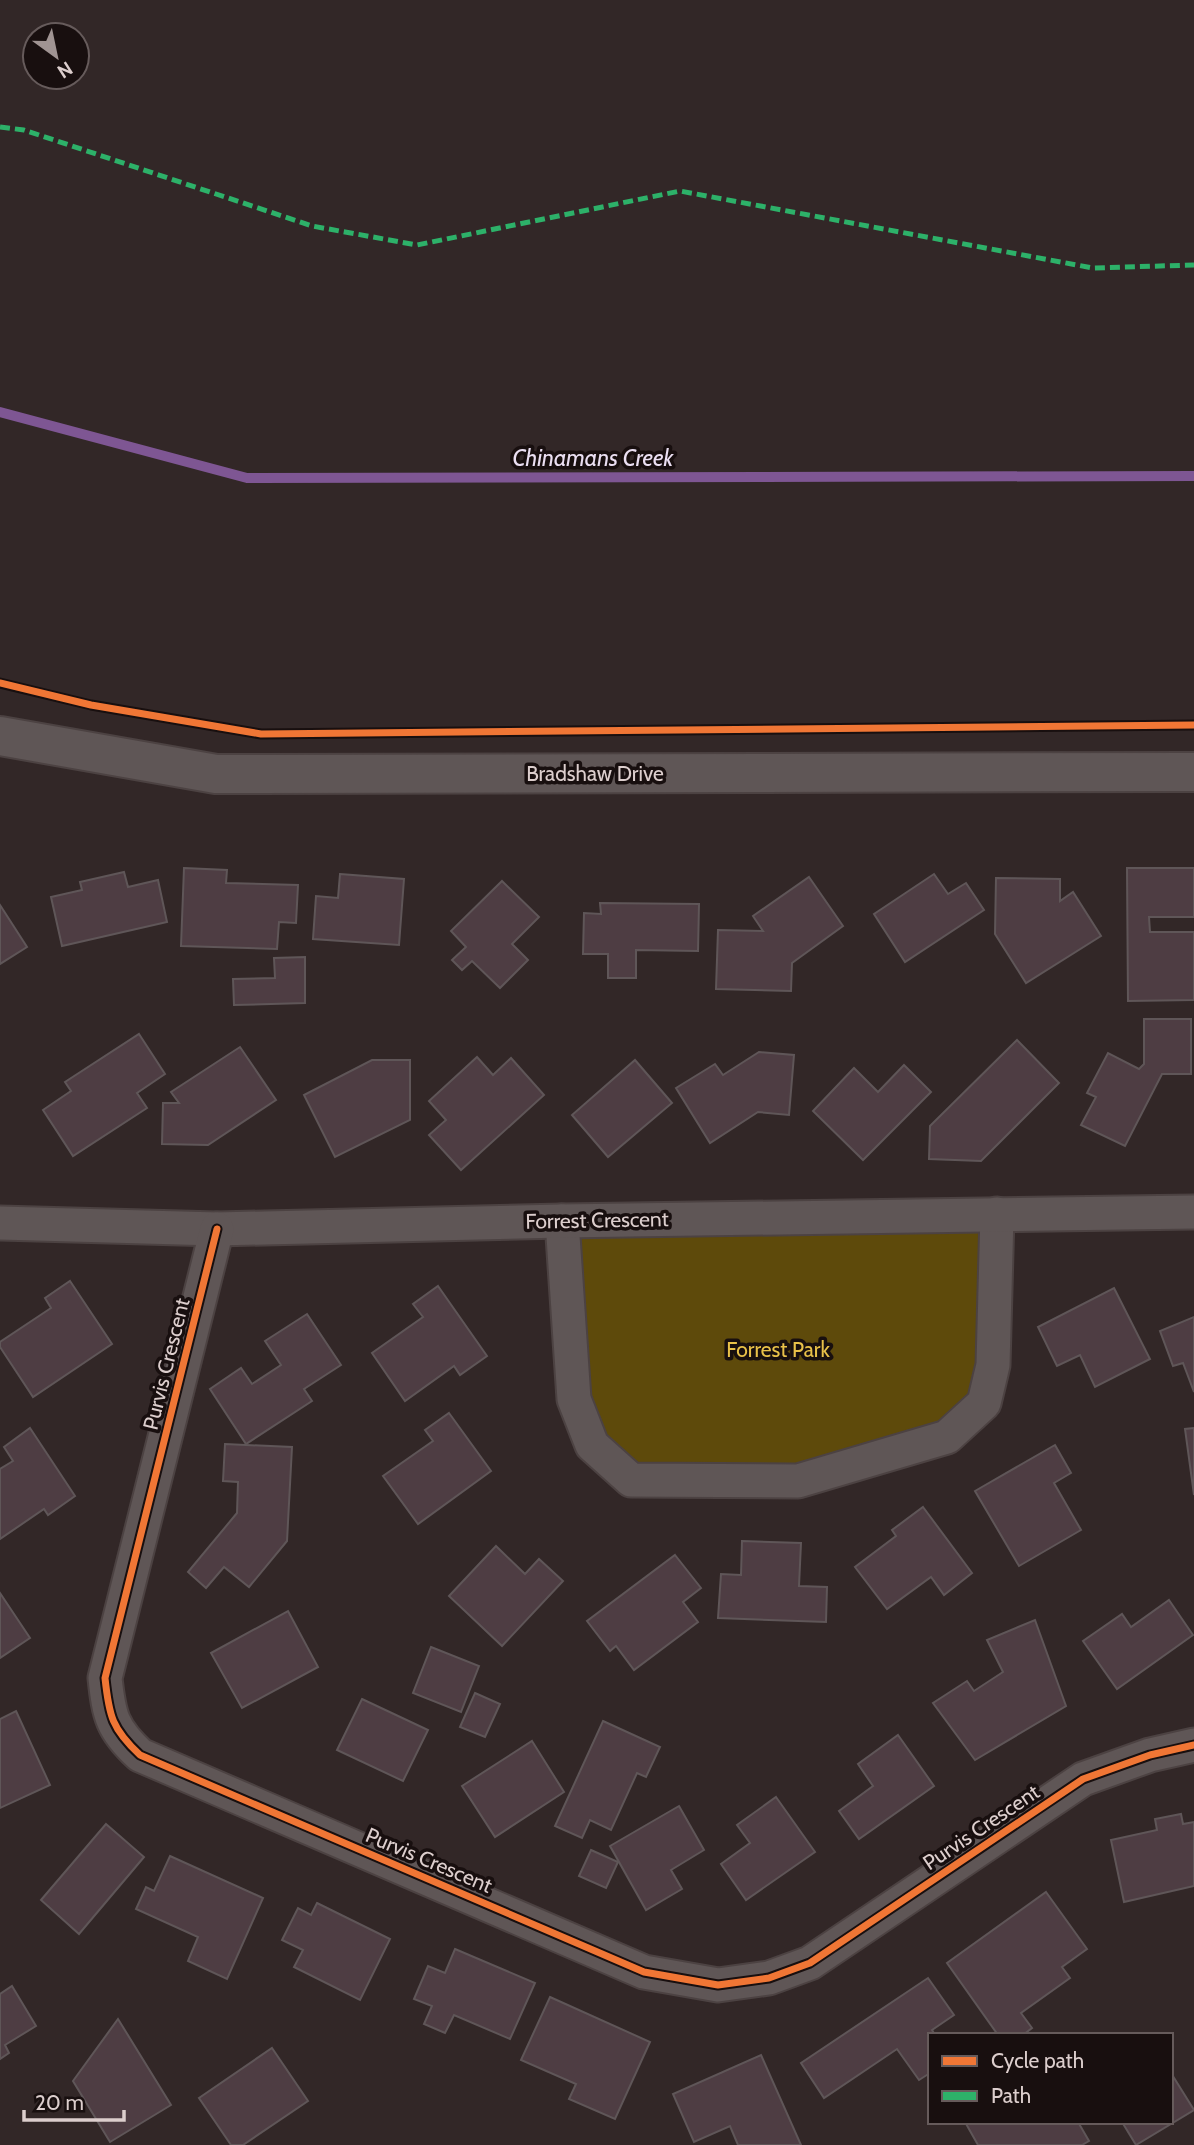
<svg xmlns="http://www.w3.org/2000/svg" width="1194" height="2145" font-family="Cabin,sans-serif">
<rect width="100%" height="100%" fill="#322727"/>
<path fill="#5e4a0b" d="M997 1214 993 1365 947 1437 798 1481 631 1480 592 1445 562 1221Z"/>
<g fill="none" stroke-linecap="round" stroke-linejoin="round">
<path stroke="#7e5693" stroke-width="10" d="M0 412 247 478 1194 476"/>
</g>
<g fill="#4e3d43" stroke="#5f5658" stroke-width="2">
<path d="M184 868 227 870 226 883 298 885 296 923 279 922 277 949 181 946Z"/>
<path d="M1127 868H1194V917H1149L1150 932H1194V1000L1128 1001Z"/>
<path d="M124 872 128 887 158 880 167 922 62 946 51 897 82 890 80 882Z"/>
<path d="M340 874 404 879 399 945 313 939 316 896 338 898Z"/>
<path d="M934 874 948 894 966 883 984 910 905 962 874 914Z"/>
<path d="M809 877 843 926 792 963 791 991 716 989 718 930 763 931 753 916Z"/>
<path d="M996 878 1060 879V901L1073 892 1101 936 1026 983 995 934Z"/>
<path d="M502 881 539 917 512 944 528 960 500 988 472 961 462 970 452 960 466 947 451 931Z"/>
<path d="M600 903 699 904 698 951 636 950V978H608V954H583L584 913 601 914Z"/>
<path d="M0 905 27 947 0 964Z"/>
<path d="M305 957V1003L234 1005 233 979 275 978 274 958Z"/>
<path d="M1144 1019H1191V1074H1162L1125 1146 1081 1125 1096 1097 1087 1093 1108 1053 1139 1069 1144 1064Z"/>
<path d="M139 1034 165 1074 137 1093 147 1108 73 1156 43 1110 71 1091 65 1082Z"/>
<path d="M1017 1040 1059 1083 981 1161 929 1159 930 1126Z"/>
<path d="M240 1047 276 1100 208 1145 162 1144 163 1103H179L171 1092Z"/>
<path d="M759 1052 794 1055 789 1115 758 1112 710 1143 676 1088 715 1064 723 1075Z"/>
<path d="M477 1057 493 1075 511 1058 544 1095 461 1170 429 1135 446 1120 429 1101Z"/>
<path d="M372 1060H410V1120L335 1157 304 1095Z"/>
<path d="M635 1060 672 1103 608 1157 572 1115Z"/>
<path d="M904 1065 931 1092 863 1160 813 1111 854 1068 878 1092Z"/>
<path d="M70 1281 112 1344 33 1397 0 1347V1342L51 1308 45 1298Z"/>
<path d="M438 1286 487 1356 460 1375 454 1366 405 1401 372 1353 423 1317 413 1304Z"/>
<path d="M1114 1288 1150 1359 1095 1387 1080 1355 1057 1366 1038 1327Z"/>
<path d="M307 1314 341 1365 304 1389 312 1401 246 1444 210 1389 241 1368 252 1384 281 1365 265 1341Z"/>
<path d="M1194 1317V1392L1183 1363 1173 1366 1160 1331Z"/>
<path d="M449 1413 491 1471 418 1524 383 1476 433 1441 425 1430Z"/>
<path d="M30 1428 75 1496 48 1515 44 1509 0 1539V1469L13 1461 4 1447Z"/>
<path d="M1194 1428V1495L1185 1429Z"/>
<path d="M225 1444 292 1447 287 1541 249 1587 224 1567 206 1588 188 1572 237 1513 238 1482 223 1481Z"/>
<path d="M1055 1445 1071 1473 1054 1483 1081 1530 1019 1566 975 1491Z"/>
<path d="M923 1507 972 1573 944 1595 931 1577 887 1609 855 1567 896 1536 892 1530Z"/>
<path d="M742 1541 801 1543 799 1586 827 1587 826 1622 718 1618 721 1574 741 1575Z"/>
<path d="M496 1546 525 1574 539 1559 563 1581 502 1646 449 1596Z"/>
<path d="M675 1555 701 1588 683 1602 698 1622 634 1670 616 1646 610 1651 587 1621Z"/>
<path d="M0 1593 30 1638 0 1658Z"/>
<path d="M1169 1600 1193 1635 1117 1689 1083 1641 1122 1614 1131 1627Z"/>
<path d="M288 1611 318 1667 242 1708 211 1653Z"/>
<path d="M1035 1620 1066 1706 975 1760 933 1703 967 1681 974 1691 1003 1672 987 1640Z"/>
<path d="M431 1647 479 1666 461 1712 413 1693Z"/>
<path d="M475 1693 500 1704 485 1737 460 1727Z"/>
<path d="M362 1699 428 1730 403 1781 337 1750Z"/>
<path d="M16 1711 50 1785 0 1808V1719Z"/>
<path d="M603 1721 660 1747 646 1777 637 1773 611 1830 590 1820 582 1838 555 1826Z"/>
<path d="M898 1735 934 1786 859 1839 839 1811 873 1786 858 1764Z"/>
<path d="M532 1741 564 1792 495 1837 462 1786Z"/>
<path d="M776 1797 815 1852 746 1900 721 1864 750 1843 737 1825Z"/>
<path d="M679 1806 704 1850 671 1870 682 1889 646 1910 610 1846Z"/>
<path d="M1181 1814 1183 1824 1194 1822V1886L1124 1902 1111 1840 1157 1830 1155 1819Z"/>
<path d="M106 1824 144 1857 79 1934 41 1900Z"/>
<path d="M591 1850 618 1862 606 1888 579 1876Z"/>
<path d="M170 1856 263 1898 227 1979 188 1961 198 1937 136 1909 146 1887 154 1891Z"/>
<path d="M1046 1892 1087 1949 1062 1967 1070 1978 1021 2013 1032 2028 1023 2035H998L947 1963Z"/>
<path d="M317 1903 390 1939 360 2000 294 1967 303 1950 282 1940 298 1908 311 1915Z"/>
<path d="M455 1949 535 1983 510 2039 454 2015 445 2033 424 2024 432 2006 414 1999 428 1966 445 1973Z"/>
<path d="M928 1978 954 2015 932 2030 935 2035H930V2073L919 2080 897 2049 824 2098 801 2063Z"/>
<path d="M12 1986 36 2026 5 2045 9 2053 0 2059V1994Z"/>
<path d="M550 1997 650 2042 615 2119 569 2099 576 2084 521 2060Z"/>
<path d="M118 2019 171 2105 110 2142 73 2081Z"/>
<path d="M272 2048 308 2101 243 2145H231L199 2098Z"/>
<path d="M761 2055 801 2145H738L730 2126 694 2142 673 2094Z"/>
<path d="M1171 2073 1194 2110 1136 2145 1122 2122H1171Z"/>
<path d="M965 2122H1078L1089 2141 1082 2145H978Z"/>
</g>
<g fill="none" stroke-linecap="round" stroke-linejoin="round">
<g stroke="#4c4242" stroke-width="37">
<g id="minor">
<path d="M562 1221 574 1399 592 1445 631 1480 798 1481 947 1437 984 1403 993 1365 997 1214"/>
<path d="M0 1223 217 1229 562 1221 1194 1212"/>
<path d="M217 1229 105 1678C109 1716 112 1729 140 1755L644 1972 718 1985 769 1978 810 1963 1083 1779 1150 1755 1194 1745"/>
</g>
</g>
<g stroke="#4c4242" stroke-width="42">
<path id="tertiary" d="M0 736 216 774 1194 772"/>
</g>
<use href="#minor" stroke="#5f5656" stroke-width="33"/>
<use href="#tertiary" stroke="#5f5656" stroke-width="38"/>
<path stroke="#2db169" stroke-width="5" stroke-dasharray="10 5" stroke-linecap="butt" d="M0 127 24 130 312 226 417 245 680 191 1093 268 1194 265"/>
<g stroke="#180f0f" stroke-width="11">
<g id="cycleway">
<path d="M0 683 91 705 261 734 1194 725"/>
<path d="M217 1229 105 1678C109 1716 112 1729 140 1755L644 1972 718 1985 769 1978 810 1963 1083 1779 1150 1755 1194 1745"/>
</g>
</g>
<use href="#cycleway" stroke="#f07635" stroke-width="7"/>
</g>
<g text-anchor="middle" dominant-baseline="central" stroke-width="7" stroke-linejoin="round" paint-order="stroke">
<g font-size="21" fill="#dccecd" stroke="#180f0f">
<text x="595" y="773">Bradshaw Drive</text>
<text transform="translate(597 1220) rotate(-1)">Forrest Crescent</text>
<text transform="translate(166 1364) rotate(-76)">Purvis Crescent</text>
<text transform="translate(981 1827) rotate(-34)">Purvis Crescent</text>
<text transform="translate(429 1860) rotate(23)">Purvis Crescent</text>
</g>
<g font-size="21" fill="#e9c149" stroke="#180f0f">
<text x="778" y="1349">Forrest Park</text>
</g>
<g font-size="23" font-style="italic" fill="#ebdff2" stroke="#180f0f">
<text x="593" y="458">Chinamans Creek</text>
</g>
</g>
<rect x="928" y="2033" width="245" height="91" fill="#180f0f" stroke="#665b5b" stroke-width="2"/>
<rect x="942" y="2056" width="35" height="10" fill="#f07635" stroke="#665b5b" stroke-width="2"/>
<text x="991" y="2068" font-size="21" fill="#dccecd">Cycle path</text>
<rect x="942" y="2091" width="35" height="10" fill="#2db169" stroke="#665b5b" stroke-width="2"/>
<text x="991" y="2103" font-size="21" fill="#dccecd">Path</text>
<g transform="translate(56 56) rotate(147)"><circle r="33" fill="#180f0f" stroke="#665b5b" stroke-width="2"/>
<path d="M0-5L12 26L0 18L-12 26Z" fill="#a09493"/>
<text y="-10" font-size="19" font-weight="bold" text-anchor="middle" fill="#dccecd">N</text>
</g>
<path d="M24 2110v10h100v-10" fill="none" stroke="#dccecd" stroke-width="3.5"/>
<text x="35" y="2110" font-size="21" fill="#dccecd" stroke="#180f0f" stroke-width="5" paint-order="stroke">20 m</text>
</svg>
